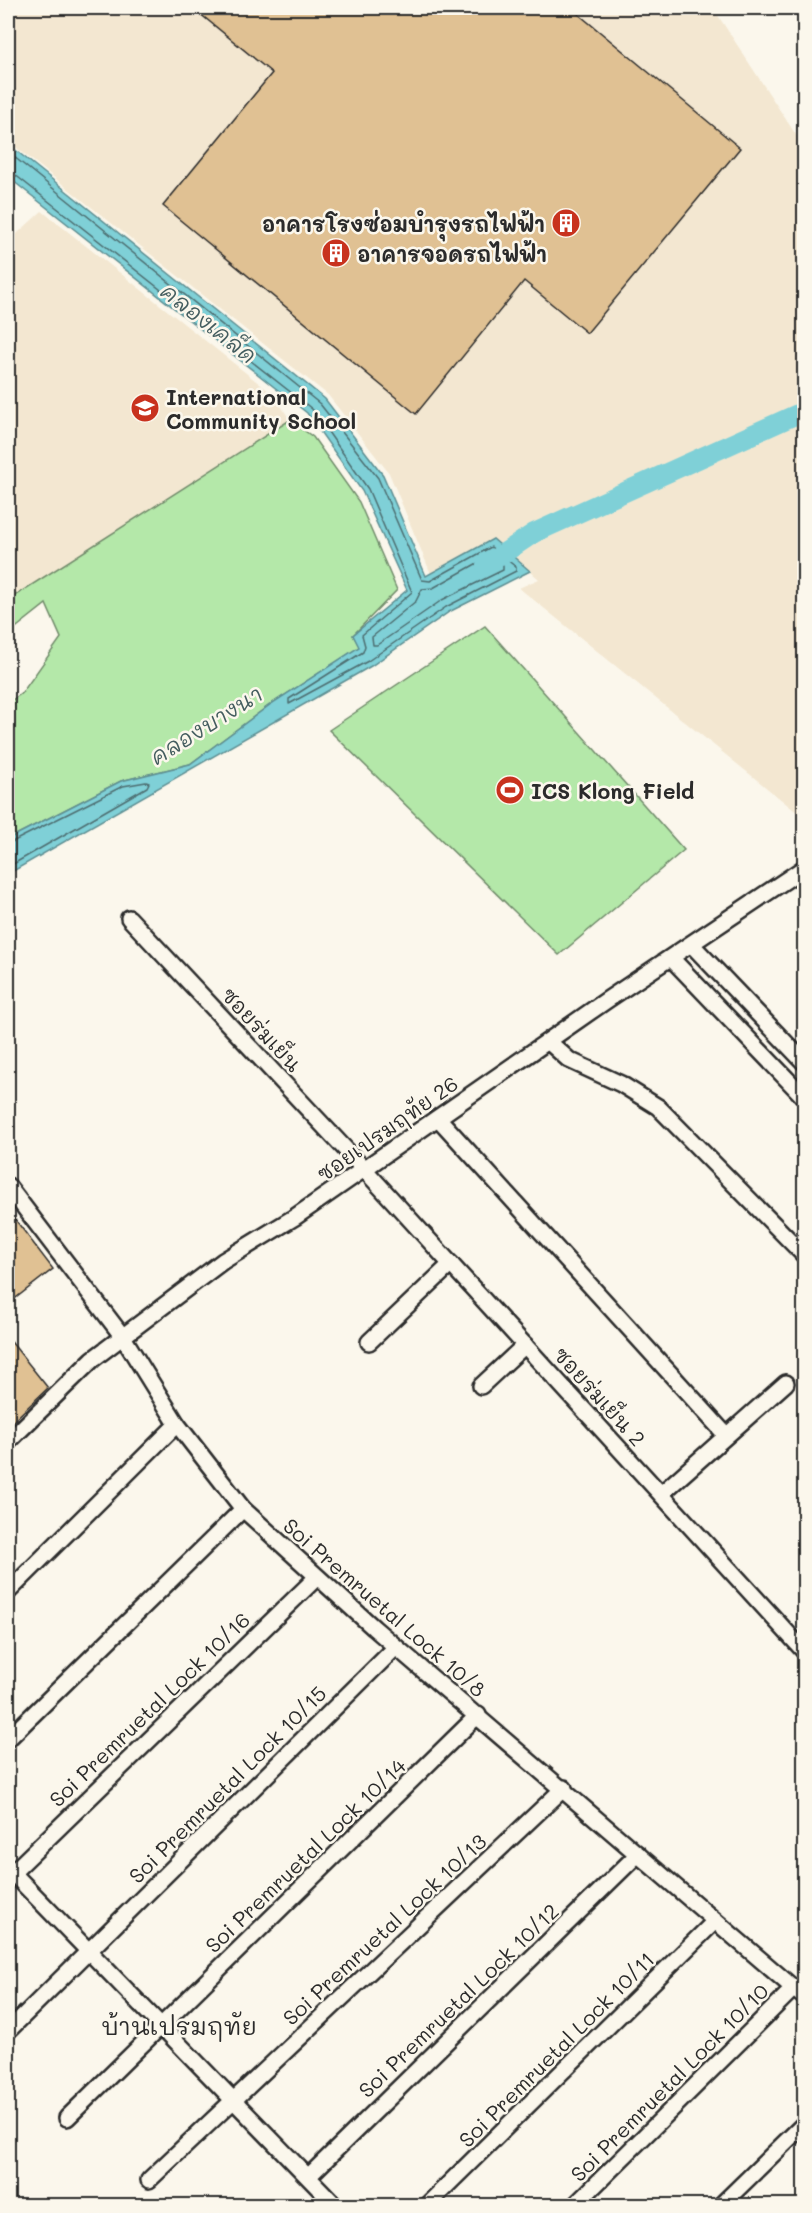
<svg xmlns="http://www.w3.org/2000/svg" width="812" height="2213" font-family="Mali,'Playpen Sans Thai',sans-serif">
<rect width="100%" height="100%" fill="#fbf7ec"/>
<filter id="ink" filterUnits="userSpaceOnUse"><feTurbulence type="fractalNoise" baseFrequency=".0167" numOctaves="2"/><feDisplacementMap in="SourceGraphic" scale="12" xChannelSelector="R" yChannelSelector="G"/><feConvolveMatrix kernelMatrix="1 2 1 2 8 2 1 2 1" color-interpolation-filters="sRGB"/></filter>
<g filter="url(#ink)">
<g fill="#f3e7d1">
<path d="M8 8H713L804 147V818L519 588 539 579 493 539 431 574 389 473 328 395 8 141Z"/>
<path d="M42 211 275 396 290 420 8 600V242Z"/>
</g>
<g fill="#b4e8a9" stroke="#708a6a" stroke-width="1.5">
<path d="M290 420 313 437 359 502 397 590 353 635 360 647 271 704 190 764 121 781 8 839V703L22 693 61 638 46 604 8 634V600Z"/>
<path d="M485 626 684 850 559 955 329 730Z"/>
</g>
<path fill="#7fd0d7" stroke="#5d8e92" stroke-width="1.5" d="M8 144 325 399 383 475 426 576 493 539 530 571 449 612 371 666 8 874V839L121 781 190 764 271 704 359 647 353 635 407 590 362 491 307 413 8 177Z"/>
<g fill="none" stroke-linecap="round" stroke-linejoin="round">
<g stroke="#4d6d70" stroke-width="1.5">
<path d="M8 152 320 404 378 478 422 580 430 581 491 547 516 567V571L446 607 368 661 289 704V699L363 652 365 646 362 635 412 592 368 489 312 409 14 174 8 172"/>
<path d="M490 556 503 566V570L442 600 377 645H373L372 637 416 601 422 589 433 588Z"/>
<path d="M8 844 123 786 146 782 149 783 147 787 8 867"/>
</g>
<path stroke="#7fd0d7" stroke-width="20" d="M486 565 534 533 804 411"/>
</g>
<g fill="#e0c193" stroke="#2b2b2b" stroke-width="1.5">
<path d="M193 8H571L740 148 587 333 524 281 416 414 163 206 272 73Z"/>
<path d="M8 1210 53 1269 8 1304Z"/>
<path d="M8 1338 48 1388 8 1426Z"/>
</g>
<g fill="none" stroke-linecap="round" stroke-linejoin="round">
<g stroke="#2b2b2b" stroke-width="20">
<g id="street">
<path d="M804 8V9"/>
<path d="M129 918 364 1169 804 1651"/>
<path d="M692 945 804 1062"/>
<path d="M671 958 804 1097"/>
<path d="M549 1042 569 1060 621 1084 658 1107 804 1255"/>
<path d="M438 1118 726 1435"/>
<path d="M8 1186 123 1337 177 1424 243 1509 374 1628 804 1997"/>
<path d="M369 1342 451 1264"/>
<path d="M481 1386 525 1345"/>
<path d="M8 1442 93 1359 223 1261 295 1217 607 1000 804 868"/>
<path d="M661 1494 786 1383"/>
<path d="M8 1592 177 1424"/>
<path d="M8 1739 243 1509"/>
<path d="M8 1868 336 2206"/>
<path d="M8 1877 316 1578"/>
<path d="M8 2031 396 1647"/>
<path d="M67 2118 478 1715"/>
<path d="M309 2176 638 1854"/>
<path d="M149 2180 564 1788"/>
<path d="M426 2206 715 1921"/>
<path d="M574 2206 794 1988"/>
<path d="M720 2206 804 2124"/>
</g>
</g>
<use href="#street" stroke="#fbf7ec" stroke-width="15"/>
</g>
</g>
<defs>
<g id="building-disc" transform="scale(1.5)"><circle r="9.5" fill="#c8321e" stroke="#fbf7ec"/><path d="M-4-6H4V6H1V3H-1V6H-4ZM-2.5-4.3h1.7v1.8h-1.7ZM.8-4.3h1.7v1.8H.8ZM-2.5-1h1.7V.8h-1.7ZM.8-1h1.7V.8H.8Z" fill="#fff"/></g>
<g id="school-disc" transform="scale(1.5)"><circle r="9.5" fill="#c8321e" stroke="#fbf7ec"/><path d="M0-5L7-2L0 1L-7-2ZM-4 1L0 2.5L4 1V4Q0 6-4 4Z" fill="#fff"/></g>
<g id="stadium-disc" transform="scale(1.5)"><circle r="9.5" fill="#c8321e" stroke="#fbf7ec"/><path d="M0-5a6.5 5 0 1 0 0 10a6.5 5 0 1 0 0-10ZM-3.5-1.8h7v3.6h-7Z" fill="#fff"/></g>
</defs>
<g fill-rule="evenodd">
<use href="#building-disc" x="566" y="223"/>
<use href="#building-disc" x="336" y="253"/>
<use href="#school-disc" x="145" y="408"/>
<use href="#stadium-disc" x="510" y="790"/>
</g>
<g text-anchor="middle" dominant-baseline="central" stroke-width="5" stroke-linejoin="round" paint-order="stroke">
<g font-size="21" font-weight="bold" fill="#2b2b2b" stroke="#fbf7ec" text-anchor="start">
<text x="545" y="223" text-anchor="end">อาคารโรงซ่อมบำรุงรถไฟฟ้า</text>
<text x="357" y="253">อาคารจอดรถไฟฟ้า</text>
<text x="166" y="396">International<tspan x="166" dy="24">Community School</tspan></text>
<text x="531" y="790">ICS Klong Field</text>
</g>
<g font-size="21" fill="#2b2b2b" stroke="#fbf7ec">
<text transform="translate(262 1029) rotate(47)">ซอยร่มเย็น</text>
<text transform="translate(387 1128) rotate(-35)">ซอยเปรมฤทัย 26</text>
<text transform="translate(600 1396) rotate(48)">ซอยร่มเย็น 2</text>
<text transform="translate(385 1607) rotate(41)">Soi Premruetal Lock 10/8</text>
<text transform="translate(149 1709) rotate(-44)">Soi Premruetal Lock 10/16</text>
<text transform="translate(227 1784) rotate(-45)">Soi Premruetal Lock 10/15</text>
<text transform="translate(305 1855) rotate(-44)">Soi Premruetal Lock 10/14</text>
<text transform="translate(384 1929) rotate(-43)">Soi Premruetal Lock 10/13</text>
<text transform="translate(458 2000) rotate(-44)">Soi Premruetal Lock 10/12</text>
<text transform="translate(556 2049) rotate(-45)">Soi Premruetal Lock 10/11</text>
<text transform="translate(669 2082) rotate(-45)">Soi Premruetal Lock 10/10</text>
</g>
<g font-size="22" font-style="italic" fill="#445d5f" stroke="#fbf7ec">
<text transform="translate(209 323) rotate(38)">คลองเคล็ด</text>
<text transform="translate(206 725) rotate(-32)">คลองบางนา</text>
</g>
<g font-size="24" fill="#2b2b2b" stroke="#fbf7ec">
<text x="179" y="2025">บ้านเปรมฤทัย</text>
</g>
</g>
<rect width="812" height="2213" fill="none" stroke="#fbf7ec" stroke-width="30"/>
<rect x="15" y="15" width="782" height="2183" fill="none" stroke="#2b2b2b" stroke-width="2" filter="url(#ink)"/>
</svg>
